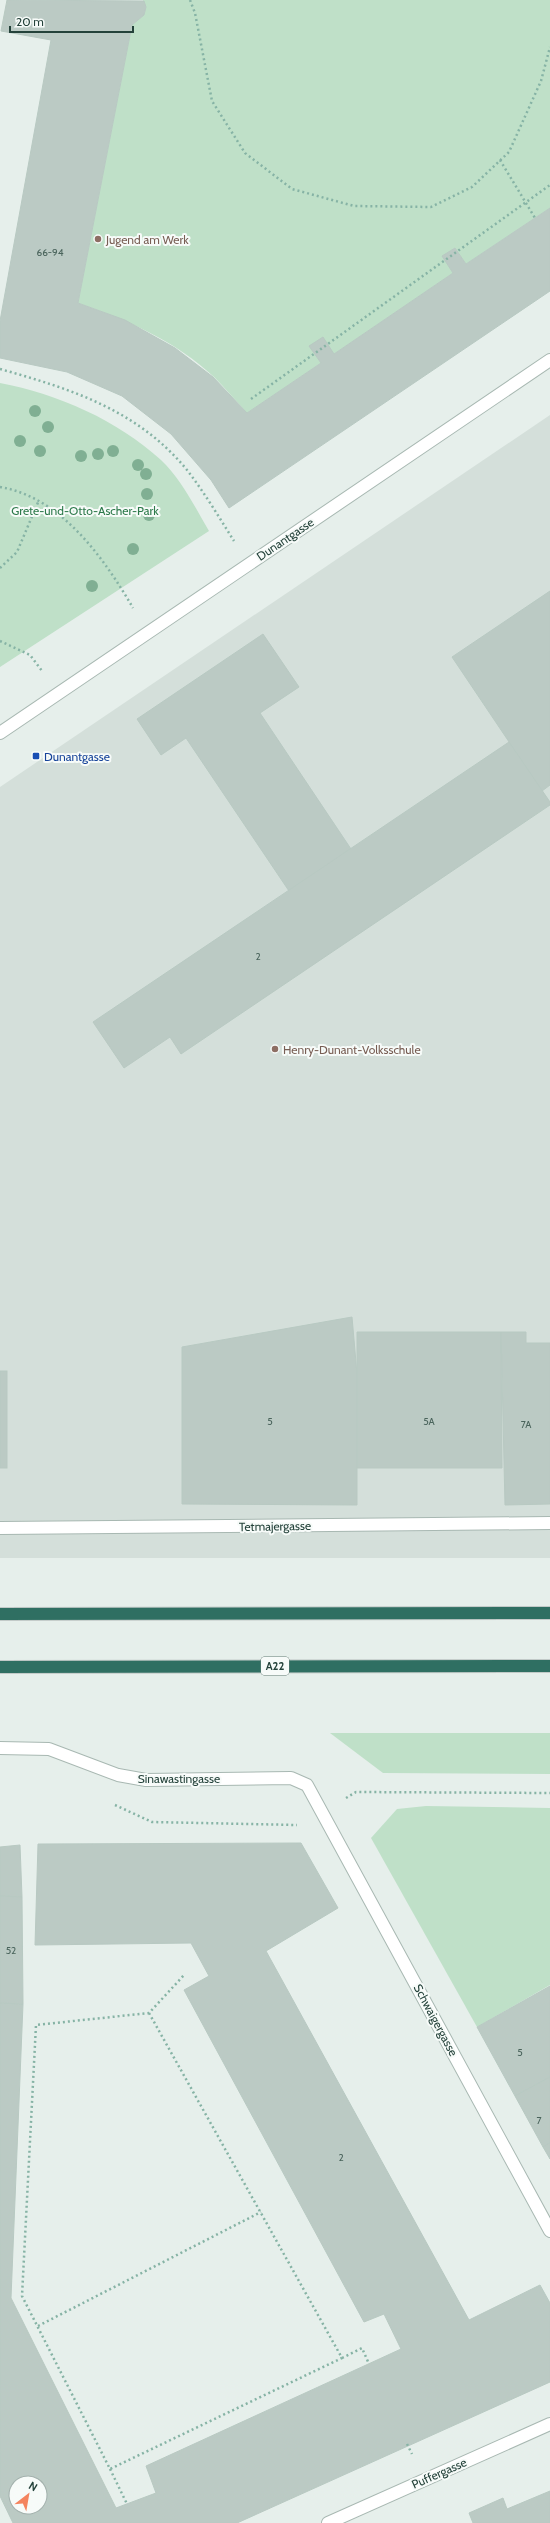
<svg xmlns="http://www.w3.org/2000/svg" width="550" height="2523" font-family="Cabin,sans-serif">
<rect width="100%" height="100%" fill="#e6efeb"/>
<path fill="#d4dfda" d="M550 415V1558H0V787Z"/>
<g fill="#bfe0c8">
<path d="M143 0H550V208L466 264 455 248 443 256 453 273 334 354 310 346 321 363 247 413C236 401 225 388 214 377 176 341 127 320 78 303L132 25 144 15 146 7Z"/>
<path d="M0 383C58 394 117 420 161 460 181 479 195 507 209 531L0 667Z"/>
<path d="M330 1733H550V1774L383 1773Z"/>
<path d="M426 1806 550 1808V1985L477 2027 371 1838 397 1809Z"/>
</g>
<g fill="#bbcac4" stroke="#b8c9c2" fill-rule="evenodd">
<path d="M7 0 144 1 146 7 144 15 132 25 78 303 125 320 175 348 213 377 247 413 321 363 309 346 323 337 334 354 453 273 442 256 455 248 466 264 550 208V291L229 508 211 480 171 434 122 396 67 372 0 358V321L51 40 1 31Z"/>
<path d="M550 591V785L542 791 452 657Z"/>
<path d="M263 634 299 687 260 713 351 849 289 891 186 738 161 755 137 719Z"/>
<path d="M509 742 550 802V805L181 1054 170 1037 124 1068 93 1022Z"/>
<path d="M352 1317 357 1374V1505L182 1504V1347Z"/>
<path d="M357 1332H501L502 1468H357Z"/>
<path d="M501 1332H526V1343H550V1504L505 1505Z"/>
<rect x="0" y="1371" width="7" height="97"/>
<path d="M301 1843 338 1908 266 1951 469 2320 540 2285 550 2303V2382L237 2523H13L0 2496V2003L23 2004 11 2298 116 2508 156 2493 146 2466 401 2349 384 2314 364 2322 184 1990 209 1976 191 1943 35 1945 38 1844ZM16 2483H40V2507H16Z"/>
<path d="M20 1845 22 1897 0 1896V1847Z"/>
<path d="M0 1896 22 1897 23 2004 0 2003Z"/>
<path d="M550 1986V2077L515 2096 477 2027Z"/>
<path d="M550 2077V2143L543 2147 515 2096Z"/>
<path d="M550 2143V2159L543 2147Z"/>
<path d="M550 2491V2523H473L469 2513 503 2498 507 2509Z"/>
</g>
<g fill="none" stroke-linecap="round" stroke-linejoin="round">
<g stroke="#a8b8b2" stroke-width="14">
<g id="street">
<path d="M0 733 550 360"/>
<path d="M0 1528 550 1523"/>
<path d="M0 1748 49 1749 118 1775 146 1780 291 1778 307 1785 550 2231"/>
<path d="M328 2523 550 2424"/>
</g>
</g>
<g stroke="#c2cac8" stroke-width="14">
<g id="highway">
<path d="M0 1614 550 1613"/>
<path d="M0 1667 550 1666"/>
</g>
</g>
<g stroke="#86b3a5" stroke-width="2.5" stroke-dasharray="2 3" stroke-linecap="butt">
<path d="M190 0 195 13 212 101 245 153 292 189 354 206 431 207 472 187 509 152 541 81 550 47"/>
<path d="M500 160 535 218"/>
<path d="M0 369C71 389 138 410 187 470 204 492 219 517 234 541"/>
<path d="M251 399 550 185"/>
<path d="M0 487C61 497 104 558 133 608"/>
<path d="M0 568 17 552 39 500"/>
<path d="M0 641 30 655 42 671"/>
<path d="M346 1798 356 1792 550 1793"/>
<path d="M115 1805 152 1822 297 1825"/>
<path d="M149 2013 342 2358 110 2469 22 2296 36 2025 149 2013 185 1974"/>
<path d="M38 2326 261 2212"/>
<path d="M342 2358 362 2348 369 2364"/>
<path d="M407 2444 412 2454"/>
<path d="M110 2469 127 2504"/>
</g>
<use href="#street" stroke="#fff" stroke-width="12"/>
<use href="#highway" stroke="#2f6f62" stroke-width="12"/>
</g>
<g fill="#80af93">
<circle cx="35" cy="411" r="6"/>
<circle cx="48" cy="427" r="6"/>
<circle cx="20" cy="441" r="6"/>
<circle cx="40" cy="451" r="6"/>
<circle cx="113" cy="451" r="6"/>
<circle cx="98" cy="454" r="6"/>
<circle cx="81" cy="456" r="6"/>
<circle cx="138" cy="465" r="6"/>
<circle cx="146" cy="474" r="6"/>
<circle cx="147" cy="494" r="6"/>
<circle cx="149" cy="515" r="6"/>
<circle cx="133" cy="549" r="6"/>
<circle cx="92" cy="586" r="6"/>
</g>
<g fill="#8d6e63" stroke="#f7fbf9" stroke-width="1.5">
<circle cx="98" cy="239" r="4"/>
<circle cx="275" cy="1049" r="4"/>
</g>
<rect fill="#1a4fb4" stroke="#f7fbf9" stroke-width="1.5" x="32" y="752" width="8" height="8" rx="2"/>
<g text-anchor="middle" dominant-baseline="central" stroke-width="4" stroke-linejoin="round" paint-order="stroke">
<g font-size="10" fill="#4a645c">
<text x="50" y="252">66-94</text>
<text x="258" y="956">2</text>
<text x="270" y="1421">5</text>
<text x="429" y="1421">5A</text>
<text x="526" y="1424">7A</text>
<text x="11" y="1950">52</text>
<text x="520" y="2052">5</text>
<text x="539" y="2120">7</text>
<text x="341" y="2157">2</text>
</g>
<rect fill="#f7fbf9" stroke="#637a73" stroke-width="1" x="261" y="1657" width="28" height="18" rx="3"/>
<g font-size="11" font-weight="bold" fill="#24423a">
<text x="275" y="1666">A22</text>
</g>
<g font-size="12" fill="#785e54" stroke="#f7fbf9" text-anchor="start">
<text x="106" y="239">Jugend am Werk</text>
<text x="283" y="1049">Henry-Dunant-Volksschule</text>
</g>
<g font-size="12" fill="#2d7a4b" stroke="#f7fbf9">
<text x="85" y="510">Grete-und-Otto-Ascher-Park</text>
</g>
<g font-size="12" fill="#24423a" stroke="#f7fbf9">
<text transform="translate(285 539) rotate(-34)">Dunantgasse</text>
<text transform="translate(275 1526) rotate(-1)">Tetmajergasse</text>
<text x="179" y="1778">Sinawastingasse</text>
<text transform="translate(436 2020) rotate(62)">Schwaigergasse</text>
<text transform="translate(439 2473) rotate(-24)">Puffergasse</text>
</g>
<g font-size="12" fill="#164399" stroke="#f7fbf9" text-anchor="start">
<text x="44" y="756">Dunantgasse</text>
</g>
</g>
<g transform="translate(28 2495) rotate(31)"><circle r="19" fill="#f7fbf9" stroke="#a3b1ad"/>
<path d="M0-3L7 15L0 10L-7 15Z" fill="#f4845f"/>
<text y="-6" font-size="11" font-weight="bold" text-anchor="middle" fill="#24423a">N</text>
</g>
<path d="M10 26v6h123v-6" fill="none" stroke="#24423a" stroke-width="2"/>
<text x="16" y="26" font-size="12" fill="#24423a" stroke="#f7fbf9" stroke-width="3" paint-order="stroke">20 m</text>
</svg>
